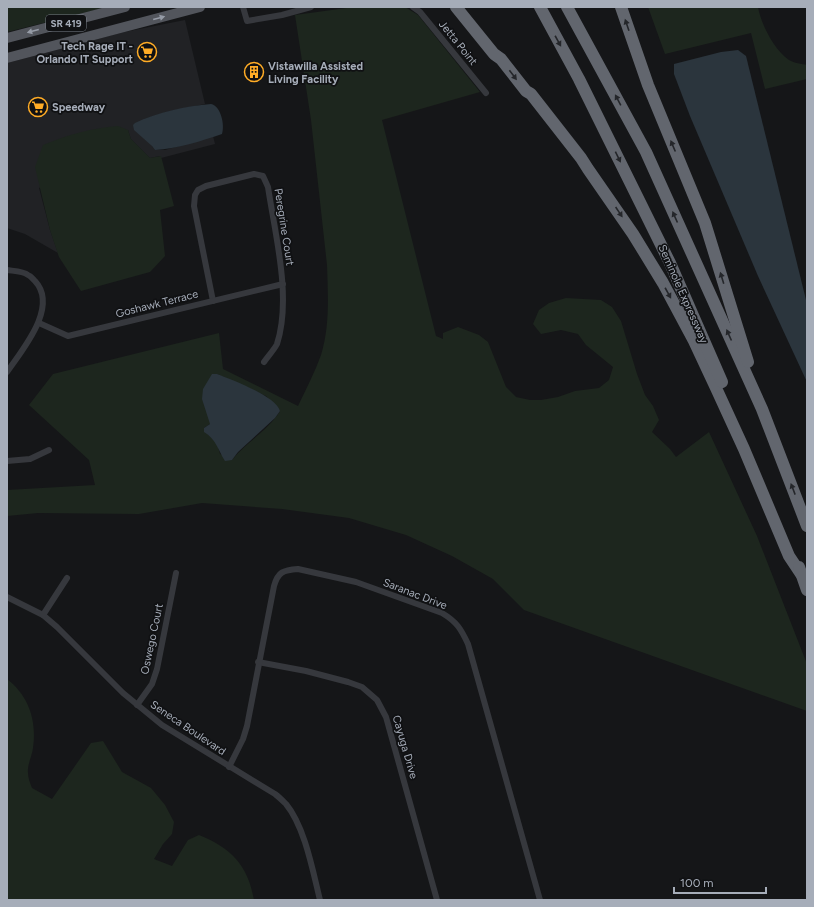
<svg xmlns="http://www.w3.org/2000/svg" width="814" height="907" font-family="Figtree,sans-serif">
<rect width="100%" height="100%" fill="#151618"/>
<path fill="#212225" d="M185 20 205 104 171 111 144 119 152 146 155 150H165L213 136 215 144 161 158 160 156 150 158 131 139 128 130 39 188 50 230 58 253 25 234 7 228V63L124 32Z"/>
<g fill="#1d261e" fill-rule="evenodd">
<path d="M7 7H108L7 32Z"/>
<path d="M354 7H405L418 15 480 92 382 120 436 336 443 339V333L458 327 479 335 488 342 506 387 516 397 530 400H541L558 397 575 391 599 388 609 380 613 367 586 345 578 334 561 330 541 334 533 324 539 310 549 303 566 298 601 300 612 307 621 321 637 374 645 395 653 406 659 420 652 432 670 449 676 457 709 432 757 536 807 664V711L524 610 493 579 452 556 406 535 349 518 282 509 202 503 139 514 38 513 7 516V490L95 485 89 460 29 405 53 374 219 333 223 369 298 406C306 389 315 372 321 355 330 326 328 295 327 265L311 120 295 15ZM213 374H217L266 396 280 411C268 431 246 442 232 460L220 454 217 443 204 428 210 424Z"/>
<path d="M648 7H758C761 24 774 50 789 60 794 63 802 64 807 65V79L765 89 751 33 665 54Z"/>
<path d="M118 126 128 130 131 139 150 158 161 156 174 206 160 210 165 256 150 272 81 291 59 257 50 230 35 167 43 145C68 135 91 128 118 126Z"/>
<path d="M7 679C29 696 37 721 33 748 32 756 27 765 28 773 28 778 30 783 32 788L52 799 91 743 103 741 122 772 151 788 165 805 174 822 172 834 163 844 154 859 172 866 188 840 199 835C231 848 248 865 254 900H7Z"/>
</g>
<g fill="#2b353d">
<path d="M738 50 746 56 807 304V382L758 276 690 116 674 74V64L721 52Z"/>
<path d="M211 104C221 106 225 125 222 134 201 141 177 149 155 150L152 146 134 130 133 125 135 123C158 112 186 106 211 104Z"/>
<path d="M212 374H217C232 380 276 396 280 411L275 418 238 452 232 460 225 461C218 450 216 439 204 432V428L210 424 202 399 203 389Z"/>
</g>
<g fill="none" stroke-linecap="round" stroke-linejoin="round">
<g stroke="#36383d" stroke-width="6">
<path d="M243 7 247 21 282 15 311 7"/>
<path d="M413 7 420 12 486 93"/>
<path d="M7 270C13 271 23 271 28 275 31 276 33 279 35 281 59 307 22 350 7 372"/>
<path d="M213 301 194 206 195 195 198 190 206 186 254 174 263 176 268 187C275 234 292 298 277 344 274 350 268 356 264 362"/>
<path d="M39 323 68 336 283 284"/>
<path d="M7 461 30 459 49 450"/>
<path d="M7 597 43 615 57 627 123 693 162 725 275 794C279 797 283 801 286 804 305 827 313 872 320 900"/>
<path d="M43 615 67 578"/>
<path d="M258 662 306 671 348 682 362 687 377 700 386 717 437 900"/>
<path d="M137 705 152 684 157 669 176 573"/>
<path d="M229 767 243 739 247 726 274 586C278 572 283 570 298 569L356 582 442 613C457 622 461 629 468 644L540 900"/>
</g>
<g stroke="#52555c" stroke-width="10">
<path d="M7 38 125 7"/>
<path d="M7 58 200 7"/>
</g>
<g stroke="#62666e" stroke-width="12">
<path d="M456 7 494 54 501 59 526 91 531 94 581 158 588 169 633 234 663 283 694 341 716 388 744 449 789 556 801 574"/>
<path d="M540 7 579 79 670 263 722 382"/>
<path d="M567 7 646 152 762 409 807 526"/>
<path d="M621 7 648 85 705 223 748 362"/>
<path d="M799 567 807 590"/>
</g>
</g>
<defs><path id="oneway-solid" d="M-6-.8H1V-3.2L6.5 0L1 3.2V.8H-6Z"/></defs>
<g fill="#959ba6">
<use href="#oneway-solid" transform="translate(159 18) rotate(-15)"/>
<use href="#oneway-solid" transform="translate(33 31) rotate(165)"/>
</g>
<g fill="#24262a">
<use href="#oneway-solid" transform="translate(627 25) rotate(-109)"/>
<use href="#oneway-solid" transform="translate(558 41) rotate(61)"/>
<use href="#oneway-solid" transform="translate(513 75) rotate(53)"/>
<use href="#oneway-solid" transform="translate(618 100) rotate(-118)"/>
<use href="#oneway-solid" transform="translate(673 146) rotate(-113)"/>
<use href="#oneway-solid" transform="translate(618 157) rotate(64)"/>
<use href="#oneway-solid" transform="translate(619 212) rotate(56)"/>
<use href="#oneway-solid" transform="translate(675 217) rotate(-114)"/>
<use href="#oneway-solid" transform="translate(722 278) rotate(-107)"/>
<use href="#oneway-solid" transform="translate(668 293) rotate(61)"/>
<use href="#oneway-solid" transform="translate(729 335) rotate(-114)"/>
<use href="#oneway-solid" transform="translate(793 489) rotate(-111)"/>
</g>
<defs>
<g id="supermarket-ring" transform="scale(1)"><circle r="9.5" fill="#101113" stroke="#ffac26" stroke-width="1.5"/><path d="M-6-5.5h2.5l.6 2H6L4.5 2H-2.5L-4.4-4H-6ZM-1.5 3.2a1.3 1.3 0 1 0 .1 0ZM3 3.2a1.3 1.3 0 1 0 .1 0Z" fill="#ffac26"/></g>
<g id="building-ring" transform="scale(1)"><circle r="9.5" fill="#101113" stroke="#ffac26" stroke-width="1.5"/><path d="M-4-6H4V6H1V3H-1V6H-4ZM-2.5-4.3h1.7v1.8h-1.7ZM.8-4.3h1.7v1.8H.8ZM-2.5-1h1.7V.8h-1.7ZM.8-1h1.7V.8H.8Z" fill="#ffac26"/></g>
</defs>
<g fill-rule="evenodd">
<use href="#supermarket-ring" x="147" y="52"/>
<use href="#building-ring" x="254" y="72"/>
<use href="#supermarket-ring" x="38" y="107"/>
</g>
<g text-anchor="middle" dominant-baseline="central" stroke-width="3.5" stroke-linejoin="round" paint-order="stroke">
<rect fill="#101113" stroke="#797e87" stroke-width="1" x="46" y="15" width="40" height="16" rx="3"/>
<g font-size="10" font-weight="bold" fill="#a6adb9">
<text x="66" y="23">SR 419</text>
</g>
<g font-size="11" fill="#a6adb9" stroke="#101113">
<text transform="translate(458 43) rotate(51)">Jetta Point</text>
<text transform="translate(284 227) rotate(81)">Peregrine Court</text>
<text transform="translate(683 294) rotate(66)">Seminole Expressway</text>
<text transform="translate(157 304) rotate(-14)">Goshawk Terrace</text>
<text transform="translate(415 594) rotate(21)">Saranac Drive</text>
<text transform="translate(152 639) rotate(-78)">Oswego Court</text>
<text transform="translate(188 728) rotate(34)">Seneca Boulevard</text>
<text transform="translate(405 747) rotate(74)">Cayuga Drive</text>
</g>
<g font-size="11" font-weight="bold" fill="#a6adb9" stroke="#101113" text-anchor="start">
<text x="133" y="46" text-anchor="end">Tech Rage IT -<tspan x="133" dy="13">Orlando IT Support</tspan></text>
<text x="268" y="66">Vistawilla Assisted<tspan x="268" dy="13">Living Facility</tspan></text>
<text x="52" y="107">Speedway</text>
</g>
</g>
<rect width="814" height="907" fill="none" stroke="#a6adb9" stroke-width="16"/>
<path d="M674 887v6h92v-6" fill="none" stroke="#a6adb9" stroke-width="2"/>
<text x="680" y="887" font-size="12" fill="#a6adb9" stroke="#101113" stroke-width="3" paint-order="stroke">100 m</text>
</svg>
